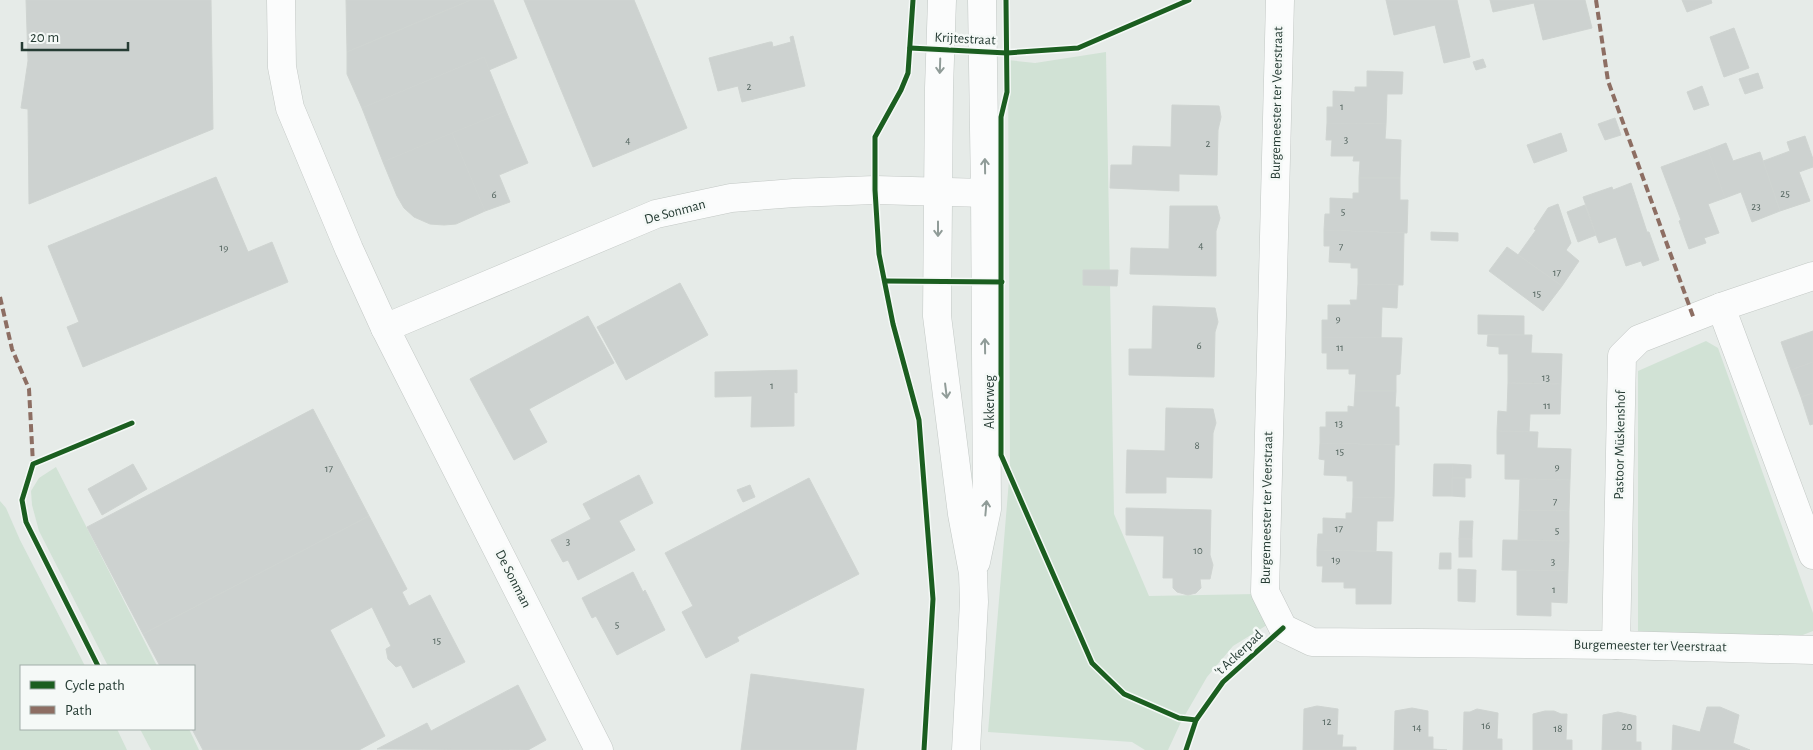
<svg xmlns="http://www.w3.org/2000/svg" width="1813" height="750" font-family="'Alegreya Sans',sans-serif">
<rect width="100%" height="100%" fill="#e6ebe8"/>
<g fill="#d1e2d5">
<path d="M1106 52 1114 514 1149 596 1256 594V605L1267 625 1233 646 1207 677 1181 722 1168 750H1145L1132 742 988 732 1010 468 1008 60 1035 63Z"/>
<path d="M1706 341 1718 348 1813 613V631L1790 640 1638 634V371Z"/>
<path d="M56 467 157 666H108L39 531 32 505 31 491 39 478Z"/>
<path d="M0 501 6 508 20 540 85 666H21V729H117L127 750H0Z"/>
<path d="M140 729H189L199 750H151Z"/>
</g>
<g fill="#cdd2d0" stroke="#cfd4d1">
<path d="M26 0H211L213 129 29 204 28 109 21 108 28 61Z"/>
<path d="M346 0H471L347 52Z"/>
<path d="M471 0H493L517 58 489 70 484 57 362 108 347 74V52Z"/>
<path d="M524 0H634L687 128 593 167Z"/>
<path d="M1386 0H1457L1470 57 1444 63 1435 25 1394 35Z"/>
<path d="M1490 0H1585L1592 28 1543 40 1534 3 1493 12Z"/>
<path d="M1682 0H1711L1712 3 1687 12Z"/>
<path d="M1734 28 1749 68 1724 77 1710 37Z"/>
<path d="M793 36 805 86 742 102 738 86 718 91 709 58 770 42H772L773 47 791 42 790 37Z"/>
<path d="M484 57 506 111 383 162 362 108Z"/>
<path d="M1483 59 1486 67 1476 70 1473 62Z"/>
<path d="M1367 71 1403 72 1402 94H1387L1386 124 1327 123V107H1333V91L1355 92V87H1367Z"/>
<path d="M1758 73 1763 88 1745 94 1739 79Z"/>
<path d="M1702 86 1709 105 1694 110 1687 92Z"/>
<path d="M1172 105 1219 106 1221 117 1218 130 1217 175 1179 174V191L1110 188 1111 165H1132L1133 146 1171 147Z"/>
<path d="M506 111 528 163 499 175 510 202 485 211 452 133Z"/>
<path d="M1615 118 1621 135 1605 140 1598 124Z"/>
<path d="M1327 123 1386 124 1385 139 1401 140 1400 178H1359L1360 161H1353L1354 156H1331L1332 140H1326Z"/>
<path d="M452 133 485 211 456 224 444 225 430 224 414 217 404 208 397 196 383 162Z"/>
<path d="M1561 133 1567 151 1534 163 1527 145Z"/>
<path d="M1805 136 1813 159V167L1799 172 1810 201 1780 211 1763 161 1790 151 1787 142Z"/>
<path d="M1726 143 1733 161 1760 152 1780 211 1752 222 1741 192 1725 198 1708 150Z"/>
<path d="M1708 150 1725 198 1708 204 1719 233 1704 238 1706 243 1689 249 1679 221 1681 220 1661 167Z"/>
<path d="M216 177 248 252 272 242 288 282 83 367 67 327 79 322 48 246Z"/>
<path d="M1359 178H1400V200H1408L1407 233 1324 230 1325 214H1330V198L1353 199V193H1359Z"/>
<path d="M1631 183 1647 232H1649L1659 260 1643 266 1641 261 1626 266 1616 237 1599 243 1583 197 1612 187 1613 190Z"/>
<path d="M1558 204 1571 243 1566 250 1579 261 1562 286 1518 255 1536 230 1534 229 1548 208Z"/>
<path d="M1585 205 1596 235 1578 242 1567 212Z"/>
<path d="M1170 206H1217L1220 218 1216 231V276L1130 274 1131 248 1169 249Z"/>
<path d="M1324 230 1404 233 1403 285 1358 284V268H1351V263L1329 262 1330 246H1324Z"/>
<path d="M1431 232 1458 233V241L1431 240Z"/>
<path d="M1507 247 1562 286 1543 311 1489 271Z"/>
<path d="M1083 270H1118L1117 286 1083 285Z"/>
<path d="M680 283 708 335 626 380 597 327Z"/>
<path d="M1358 284 1398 285 1397 308 1382 307 1381 338 1322 337V320H1328V305H1351L1350 300H1357Z"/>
<path d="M1153 306 1215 308 1218 322 1215 332 1214 377 1129 375V349H1152Z"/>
<path d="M1478 315 1524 316V335L1478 334Z"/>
<path d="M588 316 614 363 529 409 547 442 514 460 470 379Z"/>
<path d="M1813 331V362L1791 370 1781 342Z"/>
<path d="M1488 335H1532L1531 353 1562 354 1561 384 1508 383V354H1499V347L1487 346Z"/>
<path d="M1322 337 1402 338 1400 374 1396 375V391H1355L1356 374H1349V369H1327V353H1322Z"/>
<path d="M1813 362V393L1801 397 1791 370Z"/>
<path d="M797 370V393L794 392V426L751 427 752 396 715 397V372Z"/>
<path d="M1508 383 1561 384 1560 414H1530L1529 432 1497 431 1498 411 1507 412Z"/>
<path d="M1355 391H1396L1395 407H1399V445L1320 443V427H1326V412H1348V406L1354 407Z"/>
<path d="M1813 393V424L1810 425 1801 397Z"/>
<path d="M1166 408 1213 409 1216 423 1213 433 1212 478 1166 477V493H1126L1127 450 1165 451Z"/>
<path d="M313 409 369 516 143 634 87 527Z"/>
<path d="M1497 431 1538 432 1537 448 1571 449 1570 480 1505 479V454H1497Z"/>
<path d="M1320 443 1395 445 1394 498 1353 497V481H1347V476L1324 475 1325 460 1319 459Z"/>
<path d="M133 464 147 489 102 515 88 489Z"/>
<path d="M1434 464H1453L1452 496H1433Z"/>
<path d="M1453 464 1471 465V478H1452Z"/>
<path d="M639 475 653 503 619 521 635 550 578 580 568 560 563 562 551 540 591 519 583 504Z"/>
<path d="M809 478 859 574 737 637 739 641 706 658 682 612 693 606 665 553Z"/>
<path d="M1452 478H1465V497L1452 496Z"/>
<path d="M1520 479 1570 480 1569 511 1519 510Z"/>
<path d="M750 485 755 497 743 502 737 490Z"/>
<path d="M1353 497 1394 498 1393 521H1377L1376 551 1317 550 1318 534H1323V518L1346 519V513H1352Z"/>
<path d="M1126 508 1211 510 1210 555 1213 565 1210 579H1200L1201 588 1196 593 1188 595 1177 592 1173 588V578H1163L1164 536 1126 535Z"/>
<path d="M1519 510 1569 511V541L1518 540Z"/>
<path d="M369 516 407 589 402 592 409 606 430 595 465 662 413 688 401 665 396 667 388 659 386 649 391 646 372 607 330 630 385 736 359 750H203L192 729H194V666H160L143 634Z"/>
<path d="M1460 521H1473L1472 539H1459Z"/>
<rect x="1459" y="539" width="13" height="18"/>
<path d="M1503 540 1569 541 1568 571 1502 570Z"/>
<path d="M1317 550 1392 552 1391 604H1356V588H1344V582H1322L1323 566H1317Z"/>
<path d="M1440 553H1451V569H1439Z"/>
<path d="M1458 569 1476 570 1475 602 1458 601Z"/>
<path d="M1517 570 1568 571 1567 603 1551 602V616L1517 615Z"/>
<path d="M633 572 643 592 645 590 665 630 617 655 596 616 592 618 582 598Z"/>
<path d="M751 674 864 689 856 750H741Z"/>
<path d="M518 685 546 740 528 750 377 749 427 723 431 731Z"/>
<path d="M1317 706 1338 709 1337 735H1343L1342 747H1356V750H1303L1304 709Z"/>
<path d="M1707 707H1720L1739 715 1733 743 1750 750H1672L1673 725 1700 732Z"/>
<path d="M1412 708 1428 711V737H1433V749L1447 750H1394L1395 711Z"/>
<path d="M1477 709 1498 713 1497 739H1502V750H1463L1464 712H1470Z"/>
<path d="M1545 711H1554L1561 714H1567L1566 740H1572V750H1533V714Z"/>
<path d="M1618 712 1636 716V742H1641V750H1602L1603 715Z"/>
</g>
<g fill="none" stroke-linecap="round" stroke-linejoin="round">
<g stroke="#c3c8c5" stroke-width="29">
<g id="minor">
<path d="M281 0 282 67 290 108 349 249 385 328 599 750"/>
<path d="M1280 0 1265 592 1283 628 1312 642 1616 645 1813 650"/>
<path d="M1721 307 1813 555"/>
<path d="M385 328 656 214 731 198 794 193 875 190 985 193"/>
<path d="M1616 645 1622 356 1639 339 1721 307 1813 276"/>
</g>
</g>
<g stroke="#c2c8c5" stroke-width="29">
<g id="secondary">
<path d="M942 0 939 88 937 316 962 514 973 573 974 602 966 750"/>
<path d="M976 562 987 509 985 193 982 0"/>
</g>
</g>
<use href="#minor" stroke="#fbfcfc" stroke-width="28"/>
<use href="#secondary" stroke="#fbfcfc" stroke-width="28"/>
<g stroke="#8d6e63" stroke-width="4" stroke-dasharray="8 4" stroke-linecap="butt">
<path d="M1596 0 1608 81 1694 319"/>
<path d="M0 297 12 349 29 389 33 464"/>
</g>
<g stroke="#f5f9f7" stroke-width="8">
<g id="cycleway">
<path d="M913 0 908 73 901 90 875 137V190L879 254 893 324 919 420 933 599 924 750"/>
<path d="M1006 0 1007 92 1001 117V455L1092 663 1124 694 1179 718 1196 720"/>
<path d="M910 48 1007 53 1078 48 1189 0"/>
<path d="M885 281 1002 282"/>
<path d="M98 666 26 522 22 500 33 464 132 423"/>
<path d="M1186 750 1196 720 1223 682 1283 628"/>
</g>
</g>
<use href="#cycleway" stroke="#1b5e20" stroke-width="5"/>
</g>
<defs><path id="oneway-shaft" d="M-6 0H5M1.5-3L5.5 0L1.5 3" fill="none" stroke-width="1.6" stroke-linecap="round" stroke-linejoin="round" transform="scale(1.25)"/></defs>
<g stroke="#909c98">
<use href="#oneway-shaft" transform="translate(940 66) rotate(92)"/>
<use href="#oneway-shaft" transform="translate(985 166) rotate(-91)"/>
<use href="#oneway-shaft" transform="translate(938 229) rotate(90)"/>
<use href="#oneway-shaft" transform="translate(985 346) rotate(-91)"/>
<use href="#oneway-shaft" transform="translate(946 391) rotate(83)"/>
<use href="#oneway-shaft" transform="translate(986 508) rotate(-85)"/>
</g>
<g text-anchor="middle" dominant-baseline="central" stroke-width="5" stroke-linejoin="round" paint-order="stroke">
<g font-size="11" fill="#50625c">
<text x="749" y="86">2</text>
<text x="1342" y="106">1</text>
<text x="1346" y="139">3</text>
<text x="628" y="140">4</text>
<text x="1208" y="143">2</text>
<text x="1785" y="193">25</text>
<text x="494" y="194">6</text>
<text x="1756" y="206">23</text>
<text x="1343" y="211">5</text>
<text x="1201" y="245">4</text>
<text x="1341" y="246">7</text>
<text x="224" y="247">19</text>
<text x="1557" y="272">17</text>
<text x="1537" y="293">15</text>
<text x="1338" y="318">9</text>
<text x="1199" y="345">6</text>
<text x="1340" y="347">11</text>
<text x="1546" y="377">13</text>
<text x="772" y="385">1</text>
<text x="1547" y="405">11</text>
<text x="1339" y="423">13</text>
<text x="1197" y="445">8</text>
<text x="1340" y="451">15</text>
<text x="1557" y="466">9</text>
<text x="329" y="468">17</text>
<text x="1555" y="501">7</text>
<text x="1339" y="528">17</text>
<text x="1557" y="530">5</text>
<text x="568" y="541">3</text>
<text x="1198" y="550">10</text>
<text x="1336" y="559">19</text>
<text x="1553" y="561">3</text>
<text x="1554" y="589">1</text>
<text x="617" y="624">5</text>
<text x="437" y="640">15</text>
<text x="1327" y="721">12</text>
<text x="1486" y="725">16</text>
<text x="1627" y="726">20</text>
<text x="1417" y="727">14</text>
<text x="1558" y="728">18</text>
</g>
<g font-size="14" fill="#263c34" stroke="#f5f9f7">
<text transform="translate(965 39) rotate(3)">Krijtestraat</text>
<text transform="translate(1277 103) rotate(-89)">Burgemeester ter Veerstraat</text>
<text transform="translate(675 212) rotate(-15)">De Sonman</text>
<text transform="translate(990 402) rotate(-90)">Akkerweg</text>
<text transform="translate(1620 445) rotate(-89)">Pastoor Müskenshof</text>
<text transform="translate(1267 508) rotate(-89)">Burgemeester ter Veerstraat</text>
<text transform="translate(513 579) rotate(63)">De Sonman</text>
<text transform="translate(1650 646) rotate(1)">Burgemeester ter Veerstraat</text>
<text transform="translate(1239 653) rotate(-43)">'t Ackerpad</text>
</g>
</g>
<rect x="20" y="665" width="175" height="65" fill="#f5f9f7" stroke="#a2ada9"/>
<rect x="30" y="681" width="25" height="8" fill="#1b5e20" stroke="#a2ada9"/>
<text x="65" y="690" font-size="15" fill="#263c34">Cycle path</text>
<rect x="30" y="706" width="25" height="8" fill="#8d6e63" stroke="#a2ada9"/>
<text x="65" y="715" font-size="15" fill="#263c34">Path</text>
<path d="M22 42v8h106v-8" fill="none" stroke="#263c34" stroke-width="2.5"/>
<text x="30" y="42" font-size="15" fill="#263c34" stroke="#f5f9f7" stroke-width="4" paint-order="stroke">20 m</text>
</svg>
